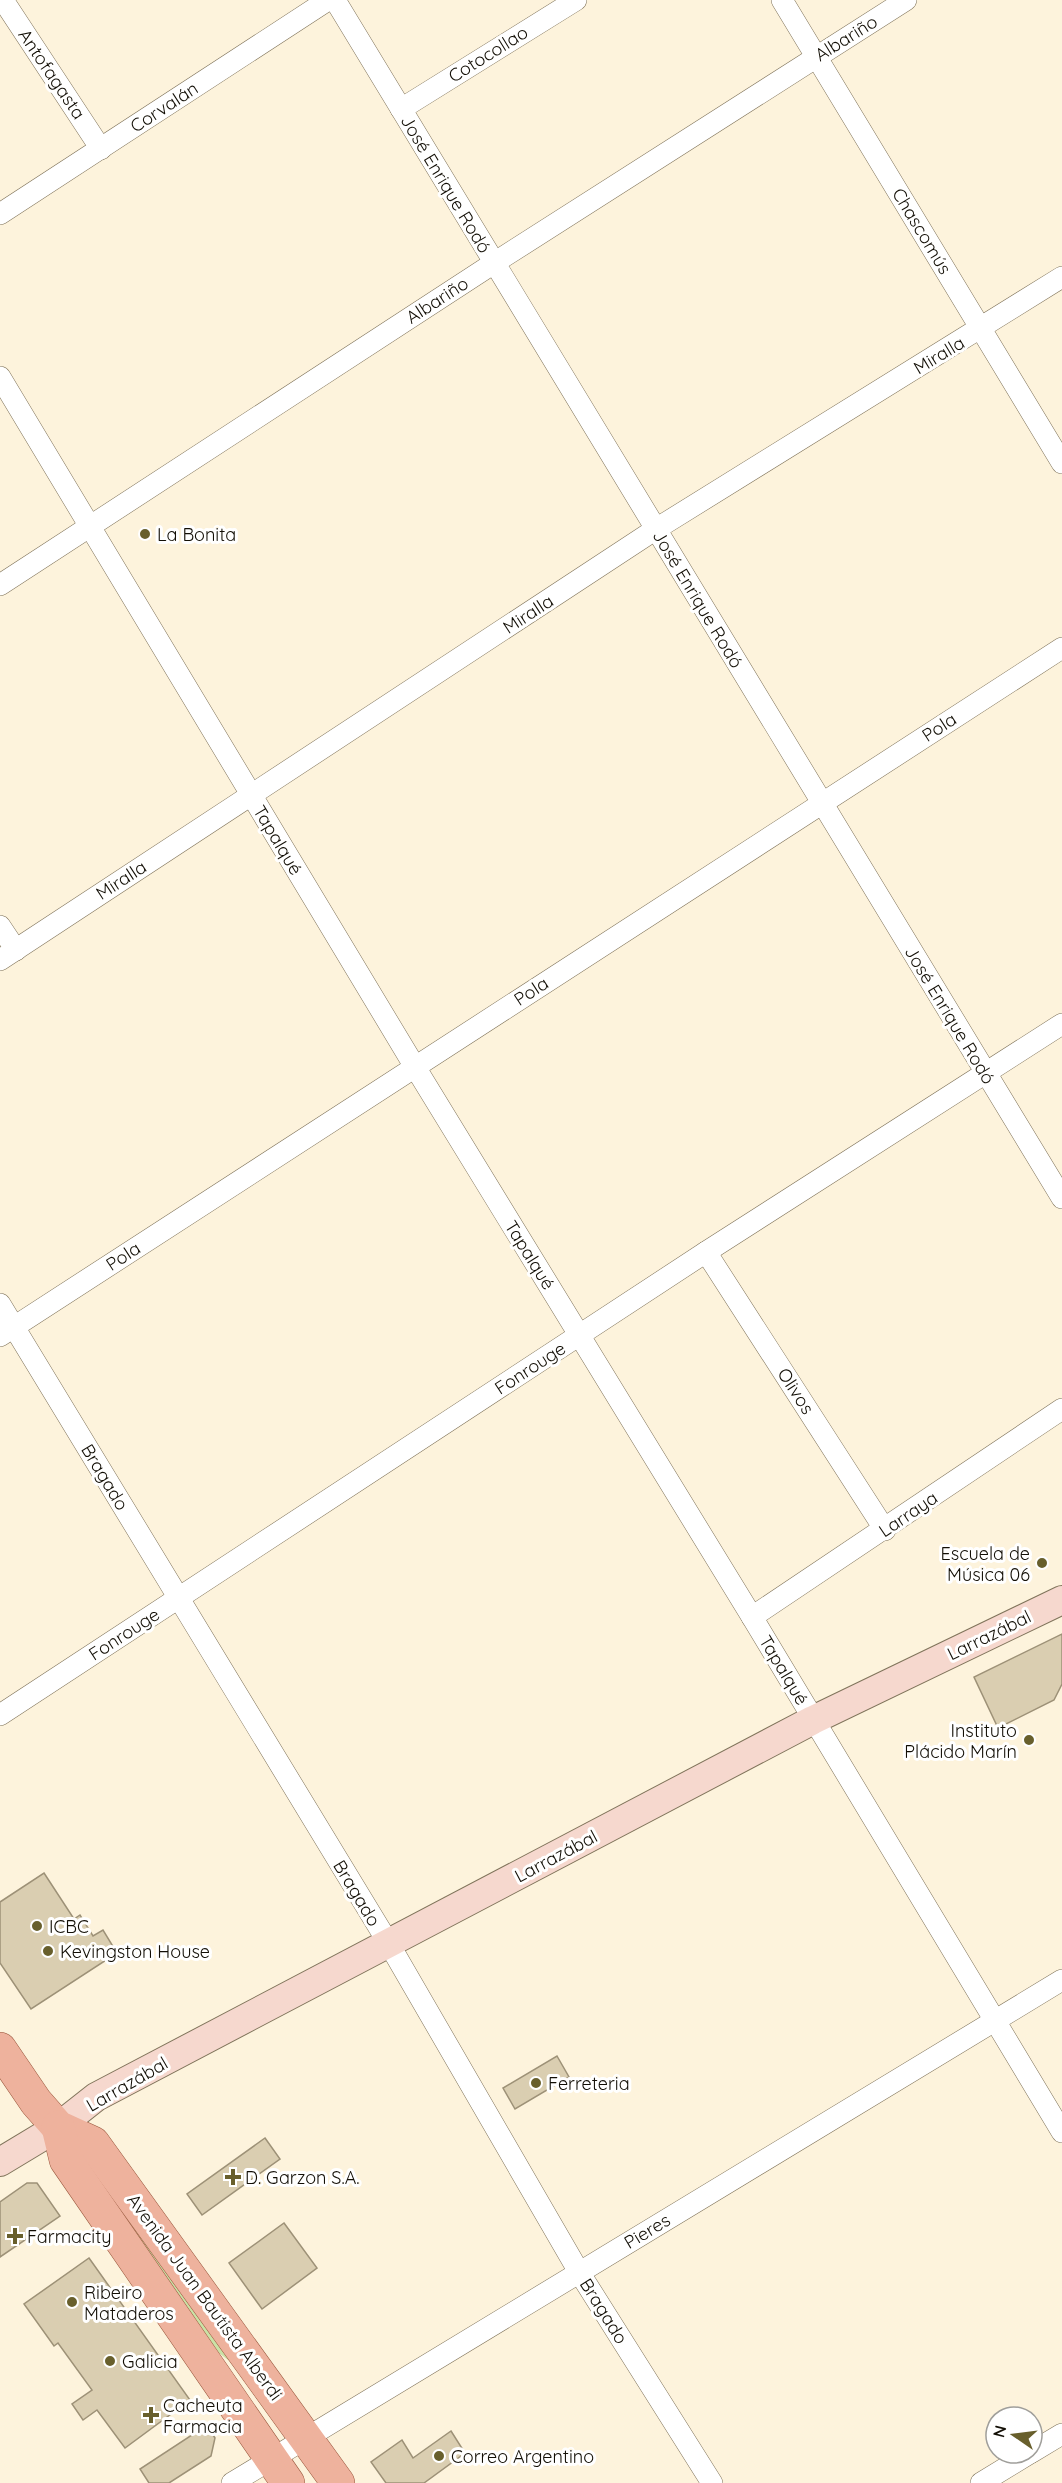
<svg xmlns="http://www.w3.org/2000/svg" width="1062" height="2483" font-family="Quicksand,sans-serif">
<rect width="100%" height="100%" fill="#fdf3dc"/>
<path fill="#cbe2a7" d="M90 2157 268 2411 266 2412 232 2363 219 2353 83 2161Z"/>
<g fill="#daceb1" stroke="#9d9177" stroke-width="1.5">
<path d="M1062 1634V1684L1054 1700 998 1728 974 1677Z"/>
<path d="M44 1873 74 1919 80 1915 93 1936 103 1930 117 1953 31 2009 0 1963V1902Z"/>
<path d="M557 2056 569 2077 515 2109 503 2088Z"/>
<path d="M265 2138 280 2159 202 2215 187 2194Z"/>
<path d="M27 2183H37L60 2216 0 2257V2202Z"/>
<path d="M284 2223 317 2268 262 2309 229 2263Z"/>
<path d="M89 2258 190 2400 125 2448 97 2410 83 2420 72 2404 92 2390 58 2343 54 2346 24 2304Z"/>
<path d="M207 2425 215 2438 211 2456 169 2483H149L140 2469Z"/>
<path d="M451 2431 465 2453 424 2483H386L371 2462 402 2440 413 2458Z"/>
</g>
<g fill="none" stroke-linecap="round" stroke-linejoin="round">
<g stroke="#80745b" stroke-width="22">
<g id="street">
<path d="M3 0 101 149"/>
<path d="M335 0 1062 1198"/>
<path d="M782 0 1062 463"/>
<path d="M401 109 576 0"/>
<path d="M0 214 328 0"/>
<path d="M0 377 415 1067 752 1617 1062 2132"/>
<path d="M0 585 494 263 906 0"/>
<path d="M0 926 16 950"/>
<path d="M0 960 656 529 1062 277"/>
<path d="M706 1252 885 1530"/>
<path d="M0 1304 389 1944 579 2272 712 2483"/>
<path d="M0 1336 1062 648"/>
<path d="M752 1617 1062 1409"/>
<path d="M0 1715 706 1252 1062 1024"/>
<path d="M1032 2452 1062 2434"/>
<path d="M232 2483 1062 1980"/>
<path d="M981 2483 1030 2453"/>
</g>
</g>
<g stroke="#80745b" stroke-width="30">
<path id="secondary" d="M0 2162 58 2127 96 2097 813 1720 1062 1600"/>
</g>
<g stroke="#99573d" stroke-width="34">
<g id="primary">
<path d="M0 2049 36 2102 58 2127 93 2143 338 2483"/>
<path d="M58 2127 66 2160 288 2483"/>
</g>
</g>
<use href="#street" stroke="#fff" stroke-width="21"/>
<use href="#secondary" stroke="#f6d8ce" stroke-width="28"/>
<use href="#primary" stroke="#eeb29d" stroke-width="33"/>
</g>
<g fill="#685f2c" stroke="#fff" stroke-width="2">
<circle cx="145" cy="534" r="6"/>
<circle cx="1042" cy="1563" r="6"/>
<circle cx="1029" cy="1740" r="6"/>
<circle cx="37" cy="1926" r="6"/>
<circle cx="48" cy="1951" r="6"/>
<circle cx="536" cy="2083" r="6"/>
<path d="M230 2168h6v6h6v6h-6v6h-6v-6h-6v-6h6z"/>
<path d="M12 2227h6v6h6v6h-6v6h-6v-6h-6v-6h6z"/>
<circle cx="72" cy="2302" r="6"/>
<circle cx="110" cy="2361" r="6"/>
<path d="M148 2406h6v6h6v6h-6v6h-6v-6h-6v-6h6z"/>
<circle cx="439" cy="2456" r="6"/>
</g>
<g text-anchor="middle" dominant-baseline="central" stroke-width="6" stroke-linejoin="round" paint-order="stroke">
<g font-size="18" fill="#120e05" stroke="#fff">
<text transform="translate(846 38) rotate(-32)">Albariño</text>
<text transform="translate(488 54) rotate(-32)">Cotocollao</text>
<text transform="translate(52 74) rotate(56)">Antofagasta</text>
<text transform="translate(164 107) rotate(-33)">Corvalán</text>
<text transform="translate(446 184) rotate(59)">José Enrique Rodó</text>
<text transform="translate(922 231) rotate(59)">Chascomús</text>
<text transform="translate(437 300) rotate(-33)">Albariño</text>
<text transform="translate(939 355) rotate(-31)">Miralla</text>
<text transform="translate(698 599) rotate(59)">José Enrique Rodó</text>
<text transform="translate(528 614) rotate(-33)">Miralla</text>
<text transform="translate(939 727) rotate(-33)">Pola</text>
<text transform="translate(278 840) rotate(59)">Tapalqué</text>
<text transform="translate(121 880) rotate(-33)">Miralla</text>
<text transform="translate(531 991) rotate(-33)">Pola</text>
<text transform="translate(950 1015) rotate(59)">José Enrique Rodó</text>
<text transform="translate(530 1255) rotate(58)">Tapalqué</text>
<text transform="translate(123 1256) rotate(-33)">Pola</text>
<text transform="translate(530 1368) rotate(-33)">Fonrouge</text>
<text transform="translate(796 1391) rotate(57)">Olivos</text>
<text transform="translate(105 1477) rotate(59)">Bragado</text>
<text transform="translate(908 1514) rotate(-34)">Larraya</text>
<text transform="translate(124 1634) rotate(-33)">Fonrouge</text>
<text transform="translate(989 1635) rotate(-26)">Larrazábal</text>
<text transform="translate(784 1670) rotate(59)">Tapalqué</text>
<text transform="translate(556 1856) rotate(-28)">Larrazábal</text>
<text transform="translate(357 1893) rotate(59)">Bragado</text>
<text transform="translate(127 2084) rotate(-30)">Larrazábal</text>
<text transform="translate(647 2231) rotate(-31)">Pieres</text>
<text transform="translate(205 2297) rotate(54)">Avenida Juan Bautista Alberdi</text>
<text transform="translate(604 2311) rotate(58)">Bragado</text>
</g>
<g font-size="18" fill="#120e05" stroke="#fff" text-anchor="start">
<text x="157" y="534">La Bonita</text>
<text x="1030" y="1553" text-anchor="end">Escuela de<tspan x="1030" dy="21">Música 06</tspan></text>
<text x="1017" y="1730" text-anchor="end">Instituto<tspan x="1017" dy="21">Plácido Marín</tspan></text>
<text x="49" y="1926">ICBC</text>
<text x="60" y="1951">Kevingston House</text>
<text x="548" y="2083">Ferreteria</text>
<text x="245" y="2177">D. Garzon S.A.</text>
<text x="27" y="2236">Farmacity</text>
<text x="84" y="2292">Ribeiro<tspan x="84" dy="21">Mataderos</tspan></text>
<text x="122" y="2361">Galicia</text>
<text x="163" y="2405">Cacheuta<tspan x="163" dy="21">Farmacia</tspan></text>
<text x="451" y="2456">Correo Argentino</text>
</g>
</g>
<g transform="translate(1014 2435) rotate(284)"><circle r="28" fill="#ffffff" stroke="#a09f9b" stroke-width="1.5"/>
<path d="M0-4.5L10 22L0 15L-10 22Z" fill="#685f2c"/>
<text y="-9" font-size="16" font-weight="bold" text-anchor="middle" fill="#120e05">N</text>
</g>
</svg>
